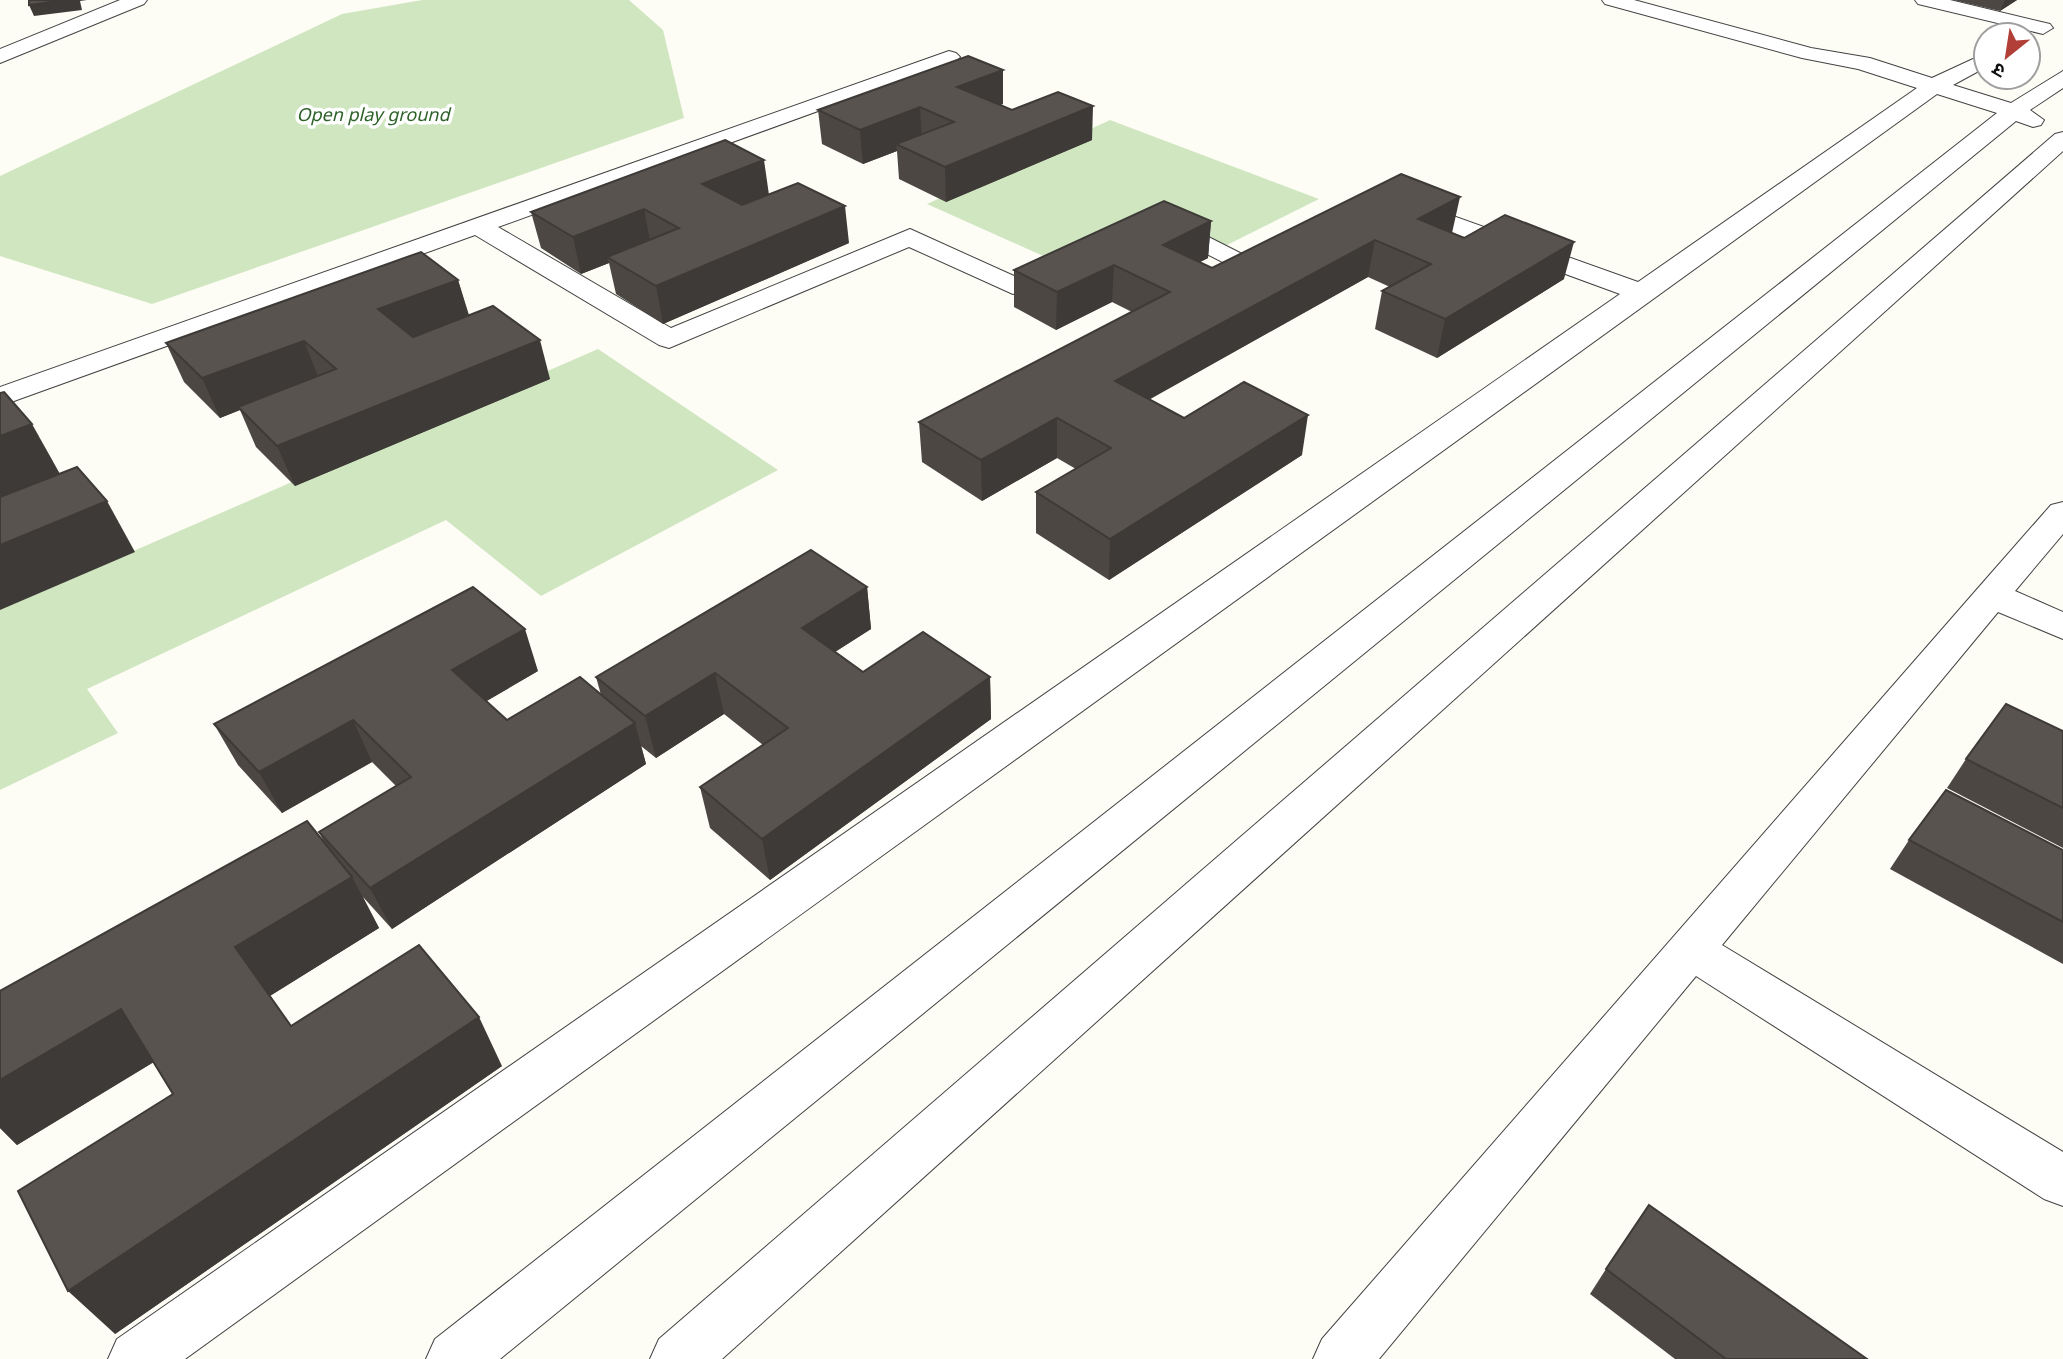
<svg xmlns="http://www.w3.org/2000/svg" width="2063" height="1359" font-family="Georgia,'Noto Sans Devanagari',serif">
<rect width="100%" height="100%" fill="#fefdf5"/>
<g fill="#d0e6c1">
<path d="M422 0H629L663 30 684 118 152 304 0 256V176L342 14Z"/>
<path d="M1110 120 1319 199 1223 247 1050 259 927 204Z"/>
<path d="M598 349 778 470 541 596 446 520 87 689 118 733 0 790V609Z"/>
</g>
<g fill="none" stroke-linecap="round" stroke-linejoin="round">
<g stroke="#434343" stroke-width="2">
<g id="minor">
<path d="M120 0H147L144 4 0 63V49Z"/>
<path d="M1602 0H1634L1811 48 1870 58 1932 78 1986 53V67L1953 85 2011 103 2063 71V88L2030 110 2044 120 2041 125 2033 127 2016 121 500 1359H426L435 1339 1997 113 1937 94 185 1359H108L117 1339 1620 294 1396 212 1392 207 1396 202H1414L1638 282 1917 88 1858 69 1802 58 1605 4Z"/>
<path d="M1915 0H1950L2050 24 2053 28 2043 34 1918 4Z"/>
<path d="M949 51 956 53 960 57 956 61 498 227 671 328 910 229 1014 276 1052 259H1072L1075 265 1072 271 1013 294 909 247 669 348 659 345 475 235 0 406V387Z"/>
<path d="M2063 132V151L722 1359H650L659 1339 2055 134Z"/>
<path d="M1163 214 1244 255 1268 243H1286L1290 249 1286 255 1244 273 1154 227 1150 222 1154 217Z"/>
<path d="M2063 502V534L2015 591 2063 612V639L1998 612 1722 945 2063 1152V1206L2044 1199 1696 976 1379 1359H1313L1322 1339 1979 587 2051 505Z"/>
</g>
</g>
<use href="#minor" fill="#fff" fill-rule="evenodd"/>
</g>
<g fill="#4c4743">
<path d="M1953 0H2017L2000 11Z"/>
<path d="M1003 104 999 105 1092 140 946 202 899 179 897 151 863 164 822 144 818 110Z"/>
<path d="M1401 174 1452 233 1564 279 1437 358 1375 329 1382 291 1390 287 1368 277 1149 399 1184 418 1302 455 1109 580 1036 533V492L1076 469 1057 458 982 501 922 462 919 422 1132 312 1112 302 1056 330 1014 307V270L1211 221 1208 258 1200 262 1212 268Z"/>
<path d="M769 194 849 243 663 324 616 294 609 263 581 274 541 248 531 212Z"/>
<path d="M458 280 469 315 550 379 295 486 256 447 240 410 220 418 184 382 166 343Z"/>
<path d="M867 587 871 629 835 652 863 672 990 677 991 719 770 880 710 828 700 787 763 745 724 714 656 758 641 746 646 764 392 929 363 897 379 928 270 996 291 1026 502 1066 115 1334 173 1094 154 1062 17 1145 0 1128V991L324 842 319 832 396 786 372 762 282 813 238 765 214 724 538 671 486 701 507 720 601 695 596 677Z"/>
<path d="M2063 731V848L1947 788 1966 759Z"/>
<path d="M1909 840 2063 850V964L1890 869Z"/>
<path d="M1606 1269 1867 1359H1675L1590 1294Z"/>
</g>
<g fill="#3e3a37">
<path d="M66 0H87L80 1 82 10 34 16 29 5Z"/>
<path d="M2005 0H2017L2000 11Z"/>
<path d="M1003 70V104L958 121 957 87Z"/>
<path d="M1093 106 1092 140 946 202 945 167Z"/>
<path d="M920 107 922 141 896 144 897 151 863 164 860 130Z"/>
<path d="M764 160 769 195 708 220 702 184Z"/>
<path d="M1460 197 1452 233 1418 219Z"/>
<path d="M845 206 849 243 663 324 656 286Z"/>
<path d="M644 209 651 246 607 257 609 263 581 274 573 237Z"/>
<path d="M1211 221 1208 258 1161 282 1163 245Z"/>
<path d="M1375 240 1368 277 1113 420 1115 381Z"/>
<path d="M1574 242 1564 279 1437 358 1445 319Z"/>
<path d="M1114 265 1112 302 1056 330 1057 292Z"/>
<path d="M458 280 469 317 391 347 378 309Z"/>
<path d="M540 340 550 379 295 486 277 446Z"/>
<path d="M304 341 319 379 238 407 240 410 220 418 202 378Z"/>
<path d="M1308 415 1302 455 1109 580 1110 539Z"/>
<path d="M1057 418V458L982 501 981 460Z"/>
<path d="M32 424 60 474 0 497V436Z"/>
<path d="M107 501 135 552 0 610V545Z"/>
<path d="M867 587 871 629 808 669 802 628Z"/>
<path d="M525 629 538 671 468 712 452 670Z"/>
<path d="M715 673 724 714 656 758 645 716Z"/>
<path d="M990 677 991 719 770 880 762 839Z"/>
<path d="M353 720 372 762 282 813 259 772Z"/>
<path d="M635 723 646 764 392 929 370 888Z"/>
<path d="M352 877 379 928 268 997 235 947Z"/>
<path d="M121 1009 160 1058 17 1145 0 1128V1080Z"/>
<path d="M479 1017 502 1066 115 1334 68 1291Z"/>
</g>
<g fill="#58534e" stroke="#3e3a37" stroke-width="2">
<path d="M29 0H66L29 5Z"/>
<path d="M968 56 1003 70 957 87 1012 110 1058 92 1093 106 945 167 896 144 954 122 920 107 860 130 818 110Z"/>
<path d="M725 140 764 160 702 184 742 205 798 183 845 206 656 286 607 257 679 228 644 209 573 237 531 212Z"/>
<path d="M1401 174 1460 197 1418 219 1464 238 1505 215 1574 242 1445 319 1382 291 1431 264 1375 240 1115 381 1184 418 1244 382 1308 415 1110 539 1036 492 1111 448 1057 418 981 460 919 422 1170 292 1114 265 1057 292 1014 270 1164 201 1211 221 1163 245 1212 268Z"/>
<path d="M421 252 458 280 378 309 413 337 493 306 540 340 277 446 238 407 336 369 304 341 202 378 166 343Z"/>
<path d="M4 392 32 424 0 436V393Z"/>
<path d="M77 467 107 501 0 545V497Z"/>
<path d="M811 550 867 587 802 628 863 672 923 632 990 677 762 839 700 787 788 728 715 673 645 716 596 677Z"/>
<path d="M473 587 525 629 452 670 507 720 580 677 635 723 370 888 319 832 411 777 353 720 259 772 214 724Z"/>
<path d="M2006 704 2063 731V808L1966 759Z"/>
<path d="M1946 790 2063 850V922L1909 840Z"/>
<path d="M307 821 352 877 235 947 291 1026 419 945 479 1017 68 1291 18 1191 173 1094 121 1009 0 1080V991Z"/>
<path d="M1649 1205 1867 1359H1726L1606 1269Z"/>
</g>
<g text-anchor="middle" dominant-baseline="central" stroke-width="7" stroke-linejoin="round" paint-order="stroke">
<g font-size="18" font-style="italic" fill="#2c6227" stroke="#fff">
<text x="373" y="116">Open play ground</text>
</g>
</g>
<g transform="translate(2007 56) rotate(210)"><circle r="33" fill="#ffffff" stroke="#9f9f9f" stroke-width="2"/>
<path d="M0-5L12 26L0 18L-12 26Z" fill="#b23f37"/>
<text y="-10" font-size="19" font-weight="bold" text-anchor="middle" fill="#101010">उ</text>
</g>
</svg>
